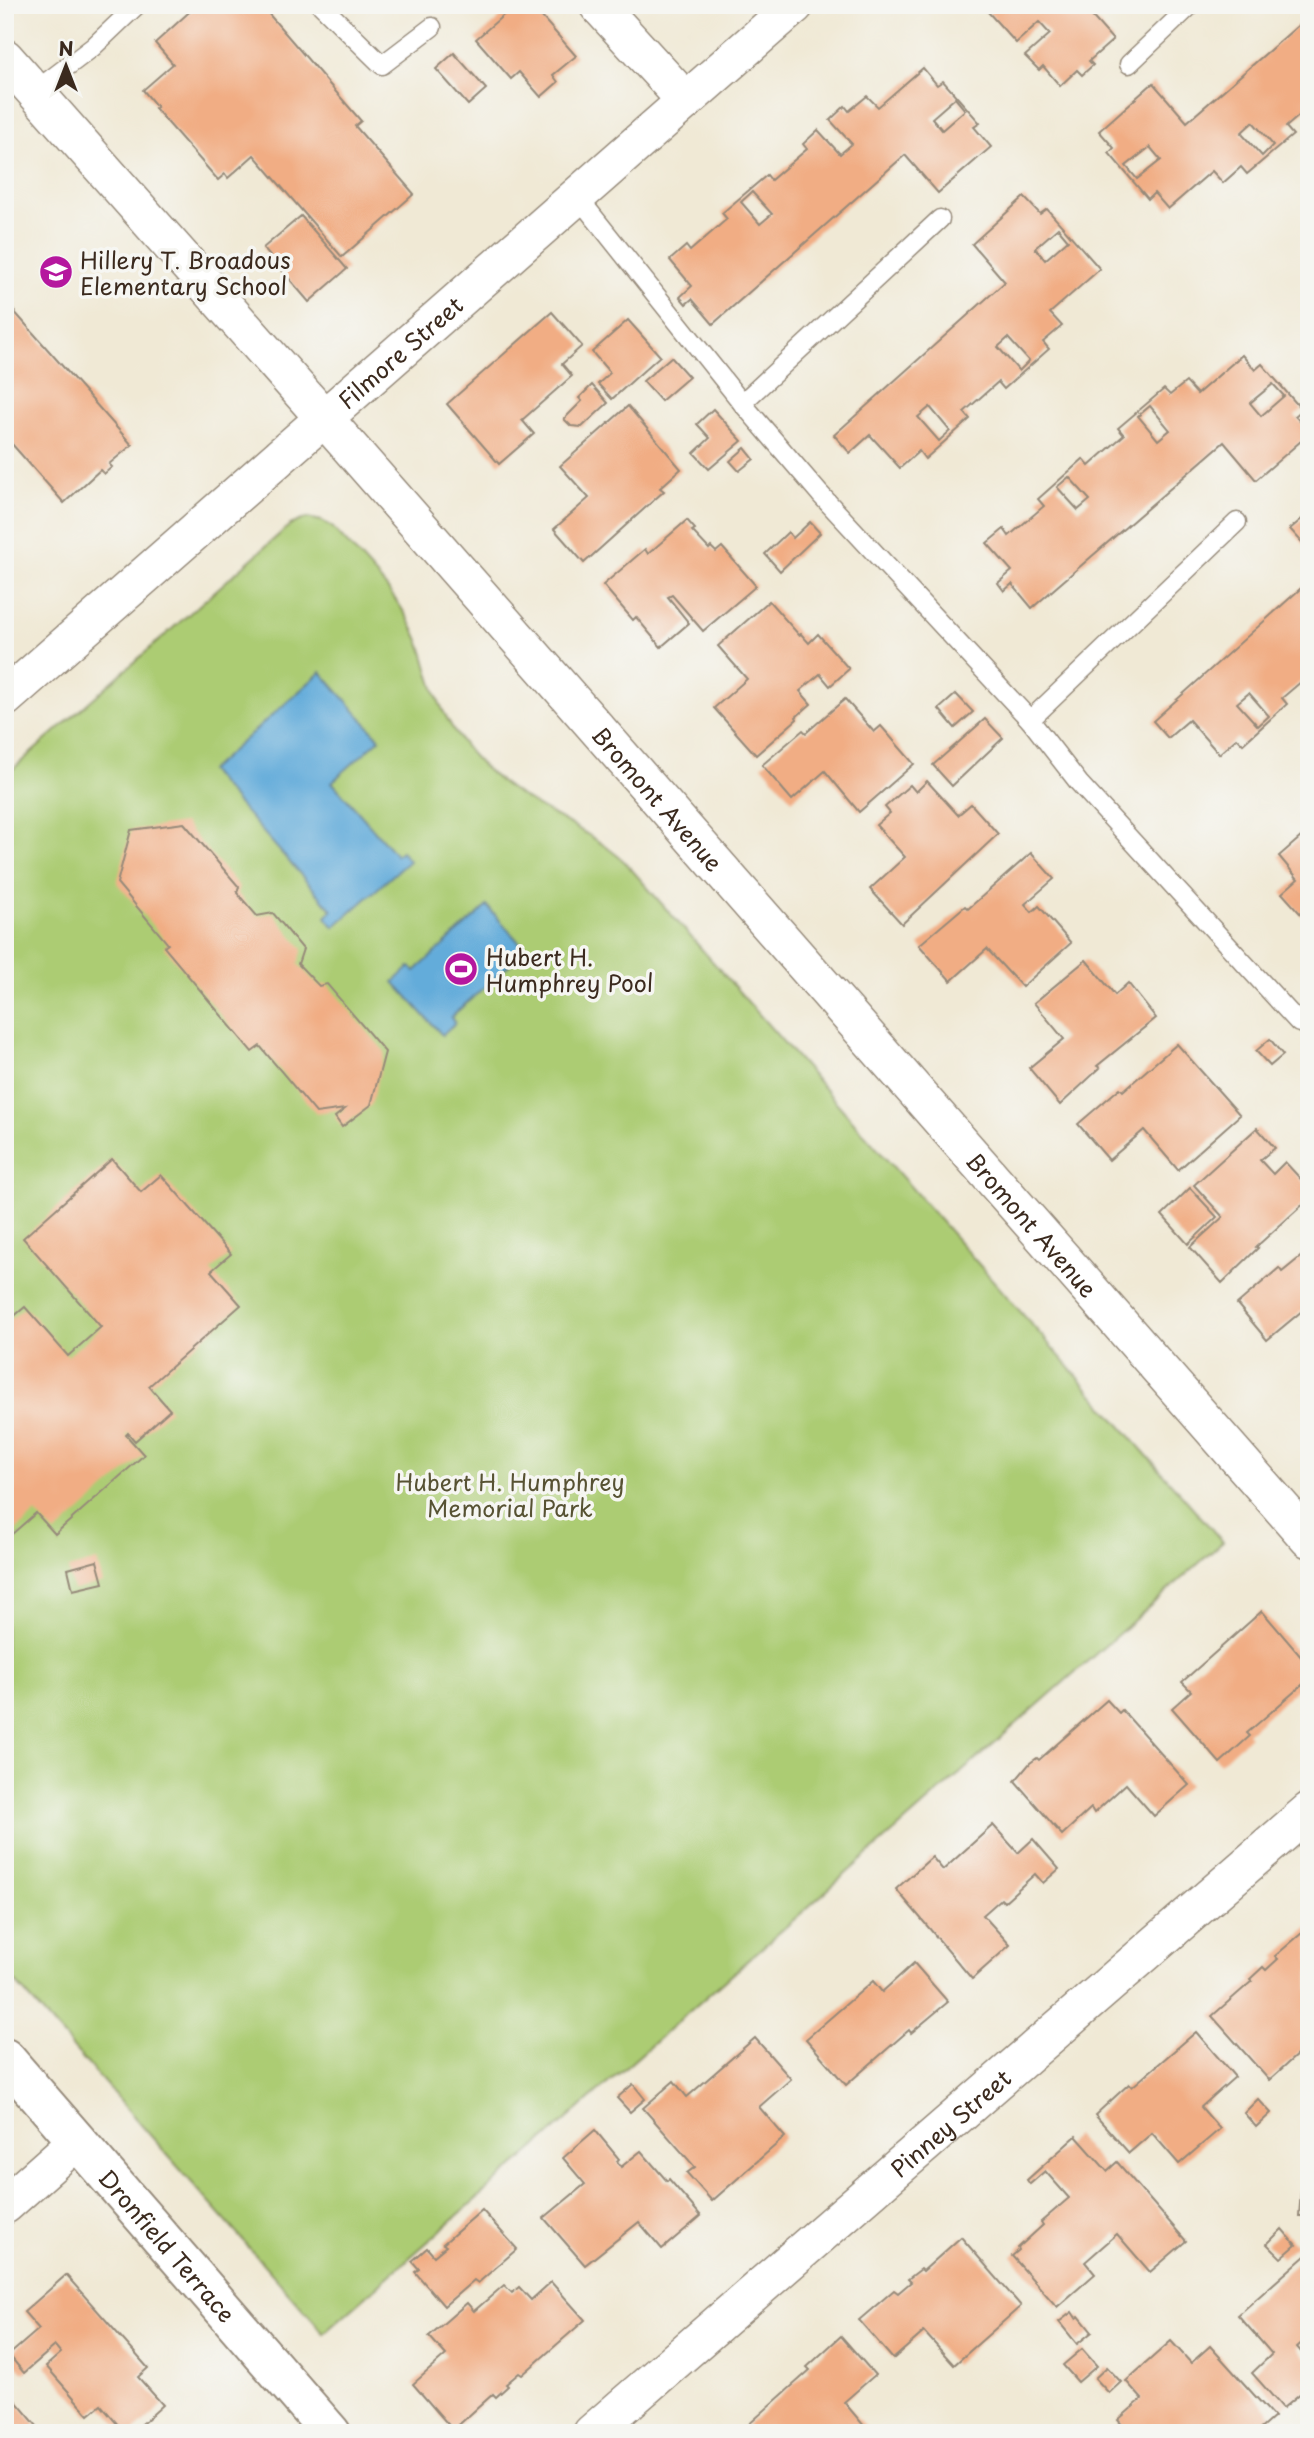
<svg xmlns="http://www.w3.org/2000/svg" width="1314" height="2438" font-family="'Playpen Sans',sans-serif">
<rect width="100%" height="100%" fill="#f6f6f2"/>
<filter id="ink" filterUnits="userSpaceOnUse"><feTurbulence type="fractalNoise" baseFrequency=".0143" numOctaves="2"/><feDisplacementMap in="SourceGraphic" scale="14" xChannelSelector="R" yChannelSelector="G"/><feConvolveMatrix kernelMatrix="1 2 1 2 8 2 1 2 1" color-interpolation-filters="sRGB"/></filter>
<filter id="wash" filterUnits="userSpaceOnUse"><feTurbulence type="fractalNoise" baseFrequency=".00686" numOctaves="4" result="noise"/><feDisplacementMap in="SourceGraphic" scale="28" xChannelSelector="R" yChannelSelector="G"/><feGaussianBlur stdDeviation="1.57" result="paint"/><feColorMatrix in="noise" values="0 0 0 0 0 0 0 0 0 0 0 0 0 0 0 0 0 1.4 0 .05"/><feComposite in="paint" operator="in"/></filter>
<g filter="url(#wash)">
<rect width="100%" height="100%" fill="#f0e9d5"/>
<path fill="#accc73" stroke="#747b48" stroke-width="2" d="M307 518 322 521 332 527C363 561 398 594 417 636 424 650 427 667 432 682 440 709 454 734 473 756 517 806 576 818 625 862L1223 1542 324 2333 5 1970V776L290 525Z"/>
<g fill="#63acda" stroke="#4f6b7c" stroke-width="2">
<path d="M321 672 380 739 332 782 396 855 401 851 409 861 334 927 326 917 332 910 209 771Z"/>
<path d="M487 906 526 950 451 1017 455 1023 442 1035 394 982 410 967 415 971Z"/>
</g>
<g id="blocks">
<g fill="#f1ad84" fill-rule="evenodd">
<path d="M197 5H261L361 121 355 126 414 194 342 257 254 155 228 178 225 174 218 180 155 108 157 107 143 90 173 64 155 43Z"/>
<path d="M515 5 526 16 535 9 576 56 553 75 558 82 541 97 519 72 511 79 476 39Z"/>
<path d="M996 5H1082L1113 40 1089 61 1093 65 1082 75 1077 70 1060 86 1043 66 1039 70 1025 56 1050 34 1039 22 1016 43 988 12Z"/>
<path d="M1309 16V107L1286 127 1293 135 1247 174 1241 167 1223 183 1212 171 1168 209 1154 193 1148 199 1109 153 1114 148 1099 131 1153 83 1187 122ZM1253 122 1273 145 1262 156 1241 133ZM1150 147 1161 160 1137 179 1126 166Z"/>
<path d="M454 53 486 89 468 105 436 69Z"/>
<path d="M923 68 937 85 943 81 980 123 974 127 991 147 938 193 905 155 713 324 692 299 686 304 680 297 692 286 670 260 686 246 690 251 727 219 722 213 767 175 771 180 807 149 803 144 818 130 840 154 852 144 830 120 845 106 849 111 867 96 878 107ZM955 98 965 110 942 130 932 118ZM752 192 772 214 760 224 741 202Z"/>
<path d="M1024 197 1040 214 1047 209 1100 269 1050 313 1062 326 1043 342 1049 349 1004 389 998 382 964 412 970 419 925 459 919 451 900 468 870 435 850 453 834 435 1005 282 972 244ZM1058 228 1068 240 1045 260 1035 248ZM1008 338 1029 361 1019 371 998 347ZM930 407 950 431 939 441 918 417Z"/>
<path d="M301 216 347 269 309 302 263 248Z"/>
<path d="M5 301 132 445 109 464 112 467 104 474 100 470 64 503 11 443 5 448Z"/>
<path d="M552 312 582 346 562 364 572 376 522 420 534 434 499 464 447 404Z"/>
<path d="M628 320 660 356 612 399 598 384 610 373 592 352Z"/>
<path d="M1242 355 1255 370 1262 364 1302 410 1295 416 1309 431V434L1256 480 1224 442 1032 608 1012 584 1004 591 998 583 1012 571 987 543 1004 529 1009 536 1044 506 1038 499 1083 459 1089 466 1124 435 1118 428 1164 389 1170 395 1186 382 1197 394ZM1273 384 1284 396 1261 416 1250 403ZM1150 406 1170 430 1158 440 1138 416ZM1069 477 1090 500 1078 510 1057 487Z"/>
<path d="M671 357 689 377 661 401 643 381Z"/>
<path d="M592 385 608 403 582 427 571 426 564 419 582 401 579 398Z"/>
<path d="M628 406 681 469 660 488 664 491 584 563 554 529 589 498 560 466Z"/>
<path d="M713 409 742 441 709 469 694 453 710 438 697 424Z"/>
<path d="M745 448 754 459 739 471 730 461Z"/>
<path d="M1309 513V550L1290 529Z"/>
<path d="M687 520 695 529 692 531 709 549 711 547 716 552 722 547 756 586 703 631 672 595 668 597 689 623 661 647 636 617 633 620 603 585 645 549 648 554Z"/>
<path d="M810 522 820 533 780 571 765 554 788 532 793 538Z"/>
<path d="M1309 581V675L1282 698 1287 704 1243 744 1237 738 1219 754 1189 720 1168 738 1153 721ZM1249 693 1269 716 1258 726 1237 703Z"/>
<path d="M769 601 799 635 801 634 809 643 818 634 849 669 830 686 820 674 800 691 811 704 796 717 797 719 756 755 714 708 747 679 718 646Z"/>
<path d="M956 694 973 712 955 728 939 709Z"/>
<path d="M845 699 874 732 881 726 914 764 859 812 825 771 792 800 762 765 803 730 806 733Z"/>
<path d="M985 719 1003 738 952 786 933 765Z"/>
<path d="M927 781 958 815 971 804 998 834 902 924 870 889 905 857 876 825 890 813 885 807 910 785 916 792Z"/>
<path d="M184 823 239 887 237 893 257 916 273 913 303 949 298 964 319 986 327 984 385 1052 371 1105 342 1127 335 1117 345 1109 316 1113 260 1046 252 1052 164 947 168 944 117 883 131 830Z"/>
<path d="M1309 830V918L1306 920 1282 893 1298 879 1279 856Z"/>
<path d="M1031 853 1054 879 1025 904 1032 912 1039 906 1071 943 1022 987 987 949 951 981 919 945 965 906 968 909Z"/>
<path d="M1086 960 1115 995 1128 983 1156 1018 1097 1066 1100 1068 1060 1105 1029 1068 1064 1039 1034 1003Z"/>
<path d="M1270 1039 1283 1055 1270 1066 1256 1051Z"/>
<path d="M1177 1044 1240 1115 1178 1170 1144 1130 1109 1160 1078 1124 1120 1088 1123 1091Z"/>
<path d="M1257 1128 1275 1148 1260 1160 1273 1174 1285 1162 1309 1188V1199L1256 1247 1258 1248 1222 1283 1190 1247 1223 1217 1194 1185Z"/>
<path d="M112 1159 141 1192 161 1175 231 1254 211 1271 241 1305 149 1386 170 1410 135 1441 128 1433 126 1435 144 1455 55 1534 36 1513 11 1535 5 1529V1324L25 1307 68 1356 101 1327 23 1238Z"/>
<path d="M1190 1188 1217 1217 1188 1244 1162 1215Z"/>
<path d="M1309 1250V1320L1302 1311 1267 1340 1237 1304 1279 1268 1282 1272Z"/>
<path d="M97 1561 103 1583 73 1590 68 1569Z"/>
<path d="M1262 1611 1302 1658 1309 1652V1679L1247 1733 1250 1736 1220 1763 1172 1708 1191 1691 1182 1682Z"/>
<path d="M1107 1700 1119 1713 1122 1710 1189 1785 1154 1816 1126 1784 1094 1813 1091 1808 1062 1835 1015 1781 1030 1763 1037 1758 1039 1760Z"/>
<path d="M993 1825 1018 1853 1033 1839 1059 1869 1043 1883 1035 1874 1004 1902 1001 1899 983 1915 1010 1945 972 1979 896 1889 932 1857 943 1870Z"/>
<path d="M1309 1927V2044L1269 2080 1212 2016 1252 1981 1250 1979 1263 1967 1266 1970 1278 1959 1275 1956Z"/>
<path d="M914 1963 948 2002 911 2033 909 2030 846 2085 806 2039 873 1981 882 1992Z"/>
<path d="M1196 2032 1235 2077 1201 2107 1220 2129 1179 2164 1152 2133 1129 2153 1095 2115 1129 2084 1132 2087Z"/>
<path d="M755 2038 791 2079 759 2107 785 2137 712 2201 687 2173 695 2167 643 2108 674 2081 687 2097Z"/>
<path d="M633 2084 645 2099 630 2112 617 2098Z"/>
<path d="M1258 2099 1271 2113 1256 2127 1244 2113Z"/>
<path d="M595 2130 619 2159 617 2161 621 2167 641 2151 667 2181 669 2179 701 2216 662 2249 639 2222 585 2265 544 2218 585 2184 563 2158Z"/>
<path d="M1076 2136 1107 2171 1117 2162 1186 2241 1150 2272 1117 2234 1085 2262 1095 2274 1057 2307 1012 2256 1019 2250 1018 2248 1043 2225 1041 2222 1069 2198 1045 2171 1030 2184 1027 2180Z"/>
<path d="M1301 2191H1309V2216H1299Z"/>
<path d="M482 2210 517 2249 478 2283 474 2280 444 2306 415 2272 419 2269 412 2261 427 2248 434 2256 446 2246 443 2244Z"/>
<path d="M1282 2229 1296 2245 1281 2258 1267 2244Z"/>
<path d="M961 2237 1021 2306 954 2365 924 2332 893 2359 859 2320 894 2290 898 2293 911 2282 908 2279 921 2269 923 2271Z"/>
<path d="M1305 2256 1309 2259V2332L1304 2337 1306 2339 1297 2347 1309 2361V2386L1283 2408 1252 2373 1272 2354 1238 2315Z"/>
<path d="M66 2275 148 2368 138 2377 163 2405 132 2433H125L101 2405 89 2415 46 2366 61 2353 55 2346 24 2373 9 2355 39 2329 24 2312Z"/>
<path d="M551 2282 585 2320 522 2375 519 2373 506 2384 508 2386 496 2397 493 2394 453 2430 413 2384 446 2355 429 2336 467 2303 474 2311 504 2285 512 2293 519 2287 531 2300Z"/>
<path d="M1072 2312 1076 2318 1079 2316 1092 2332 1077 2344 1059 2322Z"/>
<path d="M841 2336 875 2375 844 2402 870 2433H753L747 2426 810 2370 807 2367Z"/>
<path d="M1171 2341 1191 2363 1210 2346 1274 2417 1256 2433H1129L1118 2420 1142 2399 1126 2381Z"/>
<path d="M1082 2349 1097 2366 1078 2382 1063 2365Z"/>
<path d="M1107 2367 1121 2382 1109 2393 1095 2378Z"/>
<path d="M5 2381 12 2389 8 2392 43 2433H5Z"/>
</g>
</g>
</g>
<g filter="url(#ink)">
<use href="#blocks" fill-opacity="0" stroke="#968a7a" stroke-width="2"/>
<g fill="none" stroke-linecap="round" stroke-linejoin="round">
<g stroke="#968a7a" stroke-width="21">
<g id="service">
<path d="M321 5 382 65 432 27"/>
<path d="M1129 64 1191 5"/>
<path d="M35 91 93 47 137 5"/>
<path d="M577 196 742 403 820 494 1030 720 1079 783 1299 1023 1309 1014"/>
<path d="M742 403 940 219"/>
<path d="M1030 720 1237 522"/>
</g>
</g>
<g stroke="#968a7a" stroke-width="40">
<g id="minor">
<path d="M598 5 686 101"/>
<path id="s1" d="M5 58 324 418 1309 1539"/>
<path id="s2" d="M5 698 795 5"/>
<path d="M5 2205 77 2141"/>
<path id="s3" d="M592 2433 1309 1811"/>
</g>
</g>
<g stroke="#968a7a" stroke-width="42">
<g id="tertiary">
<path id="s4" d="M5 2058 331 2433"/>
</g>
</g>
<use href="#service" stroke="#fff" stroke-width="18"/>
<use href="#minor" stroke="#fff" stroke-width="37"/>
<use href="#tertiary" stroke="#fff" stroke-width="38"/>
</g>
</g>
<defs>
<g id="school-disc" transform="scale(1.75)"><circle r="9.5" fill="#b5179e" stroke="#f6f6f2"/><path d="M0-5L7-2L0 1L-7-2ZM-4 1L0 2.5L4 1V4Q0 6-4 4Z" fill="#fff"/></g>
<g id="stadium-disc" transform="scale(1.75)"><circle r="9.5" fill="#b5179e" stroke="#f6f6f2"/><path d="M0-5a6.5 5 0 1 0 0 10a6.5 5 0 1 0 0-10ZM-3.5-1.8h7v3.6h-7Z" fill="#fff"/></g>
</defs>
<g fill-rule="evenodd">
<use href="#school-disc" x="56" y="272"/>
<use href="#stadium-disc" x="461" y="969"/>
</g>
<g text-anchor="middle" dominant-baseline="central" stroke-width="7" stroke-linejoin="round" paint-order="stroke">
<g font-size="23" fill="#3b2a1e" stroke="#f6f6f2" text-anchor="start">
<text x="80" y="259">Hillery T. Broadous<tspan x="80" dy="26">Elementary School</tspan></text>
<text x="486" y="956">Hubert H.<tspan x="486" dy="26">Humphrey Pool</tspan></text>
</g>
<g font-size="23" fill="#3b2a1e" stroke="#f6f6f2">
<text stroke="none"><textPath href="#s2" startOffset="525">Filmore Street</textPath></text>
<text stroke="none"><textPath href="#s1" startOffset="987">Bromont Avenue</textPath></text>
<text stroke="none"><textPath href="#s1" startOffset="1554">Bromont Avenue</textPath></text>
<text stroke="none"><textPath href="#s3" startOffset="474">Pinney Street</textPath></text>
<text stroke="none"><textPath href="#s4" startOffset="248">Dronfield Terrace</textPath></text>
</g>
<g font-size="23" fill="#575233" stroke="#f6f6f2">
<text x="510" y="1481">Hubert H. Humphrey<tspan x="510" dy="26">Memorial Park</tspan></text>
</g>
</g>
<rect width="1314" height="2438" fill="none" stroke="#f6f6f2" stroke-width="28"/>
<g transform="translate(66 66)" stroke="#f6f6f2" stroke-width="5" paint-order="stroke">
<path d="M0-5L12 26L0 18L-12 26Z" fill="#3b2a1e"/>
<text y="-10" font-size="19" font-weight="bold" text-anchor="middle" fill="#3b2a1e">N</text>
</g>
</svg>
